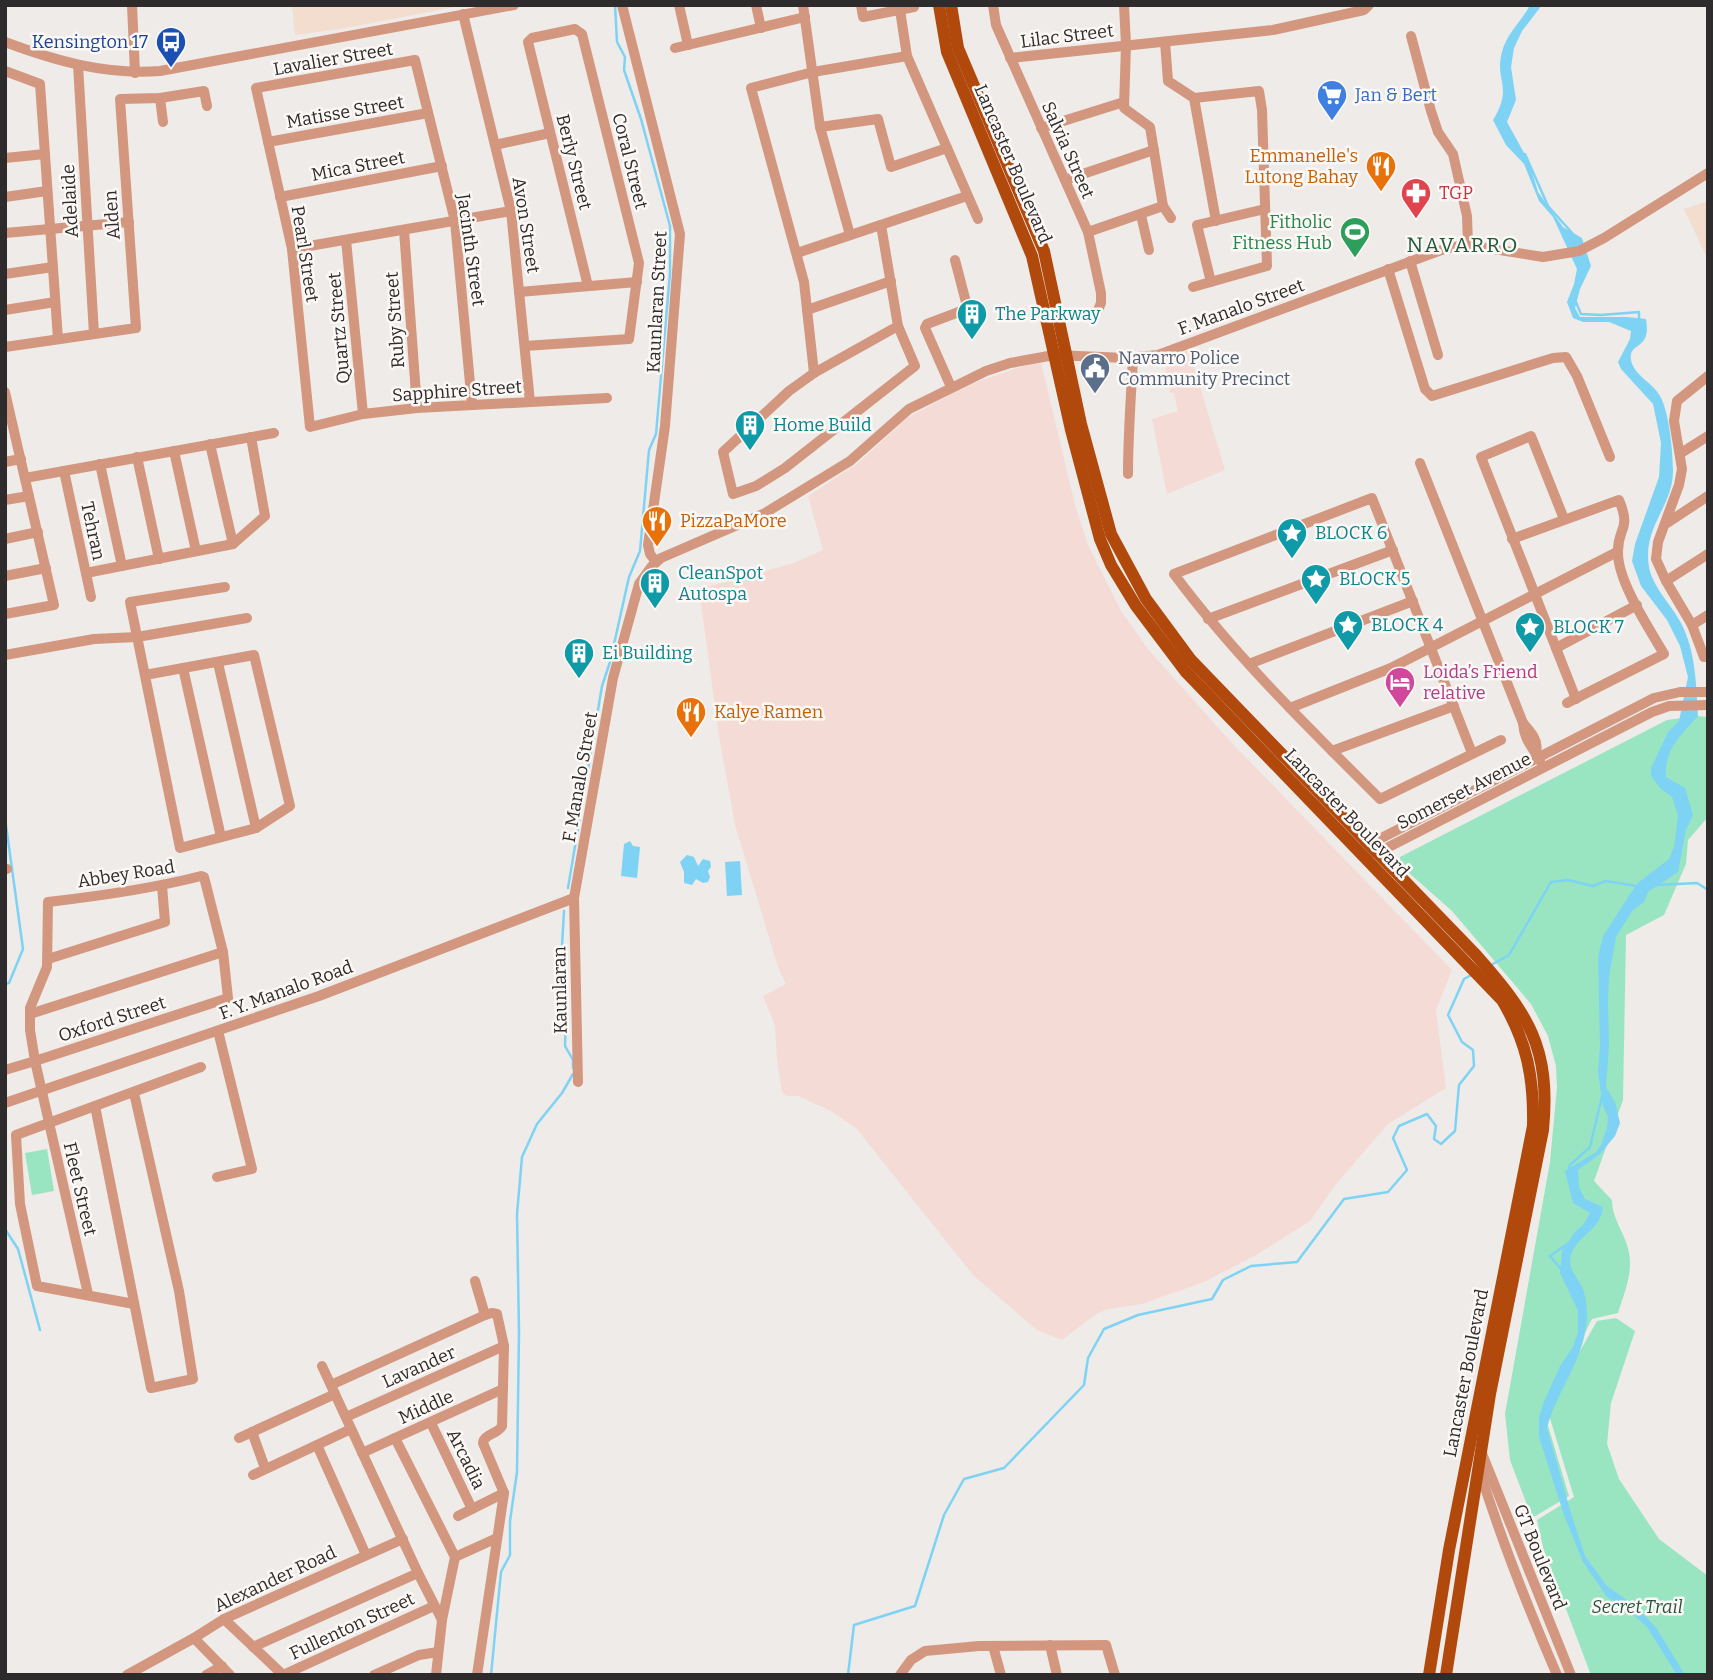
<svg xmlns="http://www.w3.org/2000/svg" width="1713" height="1680" font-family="Bitter,serif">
<rect width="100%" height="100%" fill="#eeebe9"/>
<g fill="#f5dbd5">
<path d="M1189 350 1225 470 1167 494 1152 419 1178 411 1174 393H1170L1164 360Z"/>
<path d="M1041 362 1075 505 1088 545 1121 611 1148 649 1230 741 1452 970 1436 1010 1446 1088 1388 1124 1336 1184 1310 1221 1258 1254 1204 1282 1142 1304 1108 1309 1096 1314 1062 1340 1037 1330 973 1275 856 1128 831 1111 798 1096H787L782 1092 777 1060 775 1026 763 996 786 984 778 967 735 825 719 736 699 589 794 563 823 550 808 496 857 464 907 418 968 385 1026 365Z"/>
</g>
<g fill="#f2ddcf">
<path d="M292 5H464L346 28 295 35Z"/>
<path d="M1708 201V260L1684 209Z"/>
</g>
<g fill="#99e5c1">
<path d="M1698 716 1708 717V817L1688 840 1686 864 1664 915 1626 935 1623 1100 1594 1181 1612 1200C1612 1220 1626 1234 1629 1253 1633 1273 1624 1294 1618 1313L1592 1319 1565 1372 1559 1388 1597 1321 1616 1318 1635 1331 1611 1403 1607 1444 1619 1479 1659 1539 1708 1576V1675H1591L1544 1551 1537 1520 1574 1497 1549 1415 1546 1419 1569 1496 1532 1518 1510 1460 1505 1414 1550 1162 1557 1087 1556 1066 1548 1036 1531 1004 1452 911 1399 864 1400 857 1667 720Z"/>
<path d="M47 1149 54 1191 32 1195 25 1153Z"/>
</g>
<g fill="#7ed3f4">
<path d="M1530 5H1542L1522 31 1514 48 1511 67 1516 100 1507 122 1529 162 1538 192 1563 227 1582 238 1591 266 1580 289 1575 308 1580 317H1627L1646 319C1647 326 1648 334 1644 340 1638 348 1629 348 1631 360 1634 375 1650 381 1658 393 1669 407 1673 452 1673 471 1673 507 1642 527 1649 567 1653 588 1671 604 1681 623 1696 652 1696 684 1698 716 1681 735 1664 750 1666 777L1685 788 1693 815 1686 830 1678 872 1648 892 1644 902 1633 910 1616 937 1609 976 1608 1002 1609 1046 1606 1087 1615 1102 1620 1123 1615 1136 1600 1154 1578 1170 1579 1187 1585 1199 1603 1207C1600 1232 1578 1234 1571 1255 1567 1269 1578 1277 1583 1289 1587 1301 1588 1315 1586 1327 1581 1364 1556 1393 1547 1428L1571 1513 1585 1556 1607 1586 1638 1608 1657 1629 1685 1675H1677L1647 1627 1627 1609 1607 1597 1583 1562 1564 1515 1539 1437V1418L1543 1404 1560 1366 1573 1347 1578 1332V1311L1560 1273 1562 1251 1575 1232 1583 1225 1590 1213 1573 1203 1565 1171 1596 1152 1601 1145 1607 1128 1608 1117 1603 1106 1598 1072 1600 1046 1598 957 1603 936 1630 894 1639 882 1669 859 1674 847 1678 816 1672 797 1660 788 1651 776V768L1668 732 1679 721 1688 677 1680 646 1667 620 1641 586 1632 561 1635 544 1659 477 1661 443 1653 404 1621 369 1618 362 1630 339 1631 331 1609 322H1583L1573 318 1567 302 1574 284 1577 269 1553 217 1539 201 1524 164 1506 145 1493 120C1514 86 1494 81 1502 52 1506 34 1522 21 1530 5Z"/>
<path d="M630 841 633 846 640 847 637 878 621 876 624 844Z"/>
<path d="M687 855 694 857 698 866 703 859 710 861 711 867 708 871 710 877 708 882 703 883 696 879 692 885 684 883V872L680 862Z"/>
<path d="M740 861 742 895 727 896 725 862Z"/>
</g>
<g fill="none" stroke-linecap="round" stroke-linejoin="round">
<g stroke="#7ed3f4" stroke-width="2.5">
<path d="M1525 154 1548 206 1573 234"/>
<path d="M1575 300 1581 314 1601 315 1639 312V320"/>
<path d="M5 818 23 949 9 983 5 984"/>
<path d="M1657 885 1697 883 1708 890"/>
<path d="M568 888 602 686 610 662 629 577 640 551 649 450 656 434 670 273V226L641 119 624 70 625 57 617 42 615 5"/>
<path d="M564 911 562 946 567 987 565 1046 573 1060V1068"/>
<path d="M1491 965 1509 955 1551 882 1568 880 1593 886 1606 881 1637 886"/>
<path d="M5 1141V1145"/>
<path d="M1570 1170 1569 1166 1590 1147 1602 1096"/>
<path d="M5 1229 18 1249 40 1330"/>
<path d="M1561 1269 1550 1256 1567 1244"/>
<path d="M491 1675 501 1572 510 1555V1521L517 1472 519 1332 517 1214 522 1157 537 1124 562 1093 573 1074"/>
<path d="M848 1675 854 1625 915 1606 944 1515 964 1479 1004 1468 1084 1385 1088 1358 1104 1329 1138 1315 1212 1299 1223 1280 1251 1266 1297 1262 1344 1199 1388 1192 1407 1170 1393 1138 1399 1126 1427 1114 1436 1126 1434 1139 1441 1144 1455 1131 1459 1085 1474 1066 1473 1050 1462 1042 1448 1015 1464 979 1473 974"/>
</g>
<g stroke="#d2977e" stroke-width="10">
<path d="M132 5 135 73"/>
<path d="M622 5 680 234 665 426 648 545 650 554 656 562"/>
<path d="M679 5 688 45"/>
<path d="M756 5 761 28"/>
<path d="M803 5 820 127 850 235"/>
<path d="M861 5 863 17 914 7"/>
<path d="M993 5 996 25 1088 232 1101 293V303L1098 310"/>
<path d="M1124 5 1126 45 1124 108 1150 127 1163 206 1171 218"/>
<path d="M900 10 907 56 978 219"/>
<path d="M463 14 511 211 530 402"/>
<path d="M1411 36 1431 111 1438 132 1453 154 1467 216 1468 245"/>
<path d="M5 42C56 61 105 75 160 71L514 5"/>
<path d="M1165 42 1168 81 1194 98 1216 221"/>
<path d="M675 48 805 17"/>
<path d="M1010 58 1273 30 1364 10 1369 5"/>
<path d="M78 65 94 334"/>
<path d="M5 71 40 84 58 339"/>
<path d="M160 98 163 122"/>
<path d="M820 127 878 119 891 167 947 148"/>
<path d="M1041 128 1124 102"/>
<path d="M268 142 428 113"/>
<path d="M495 145 550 133"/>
<path d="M5 158 45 154"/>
<path d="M1065 180 1154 150"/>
<path d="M5 197 47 191"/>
<path d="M280 197 442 166"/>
<path d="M1141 215 1149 250"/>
<path d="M881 225 898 326 915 366 785 468 756 486 733 494 723 452 789 391 814 373 898 326"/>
<path d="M404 230 417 408"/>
<path d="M1088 232 1163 206"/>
<path d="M5 233 129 222"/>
<path d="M346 240 363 414"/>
<path d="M292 249 511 211"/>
<path d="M797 253 967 196"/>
<path d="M1410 261 1438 355"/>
<path d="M1388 269 1425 389 1432 396 1553 358 1566 357 1577 376 1610 457"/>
<path d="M5 274 53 267"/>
<path d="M1211 282 1197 225 1265 209"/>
<path d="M1193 287 1267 266 1262 110 1259 91 1194 98"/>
<path d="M519 292 637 282"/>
<path d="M5 310 55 302"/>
<path d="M807 310 891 281"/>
<path d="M525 346 629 339 639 263 582 34 575 29 532 38 528 42 588 286"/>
<path d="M5 347 136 328 120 99 160 98 204 91 207 106"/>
<path d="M814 373 804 282 751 88 813 72 907 56"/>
<path d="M1708 376 1677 401 1674 421 1682 469 1679 485 1658 542 1656 559 1666 581 1692 625 1704 657H1708"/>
<path d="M951 387 925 328 927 324 964 310 967 306 955 260"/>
<path d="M5 392 54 605 5 614"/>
<path d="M472 405 455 221 415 60 256 88 292 249 310 427 363 414 417 408 607 398"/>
<path d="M210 444 233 544"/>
<path d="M174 451 196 551"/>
<path d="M1681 453 1708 436"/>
<path d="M137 457 159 559"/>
<path d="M5 462 21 459"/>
<path d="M1420 463 1523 723C1524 741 1533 747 1540 761"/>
<path d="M100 464 122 566"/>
<path d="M64 471 91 597"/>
<path d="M1128 474C1128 435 1131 397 1133 358"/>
<path d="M25 478 274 433"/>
<path d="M5 500 29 496"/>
<path d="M1564 519 1531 436 1481 457 1576 699"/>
<path d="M1667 523 1708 496"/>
<path d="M5 539 38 532"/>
<path d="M1512 539 1619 500C1632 531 1617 527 1618 553 1618 582 1649 628 1664 654L1567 703"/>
<path d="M86 573 233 544 265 516 251 437"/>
<path d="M5 576 46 568"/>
<path d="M1666 581 1708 554"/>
<path d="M1208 619 1393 550"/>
<path d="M1692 625 1708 615"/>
<path d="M1556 648 1637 605"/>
<path d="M5 655 94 639 137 637 247 618"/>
<path d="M218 663 256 828"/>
<path d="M1249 664 1413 601"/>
<path d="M183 668 221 837"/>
<path d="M145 675 254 655 290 806 256 828 180 848 130 602 225 587"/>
<path d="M1290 708 1391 668 1617 552"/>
<path d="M1523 723C1531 732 1539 741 1536 752"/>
<path d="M1332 751 1454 706"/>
<path d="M1472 753 1372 498 1174 574C1235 656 1308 727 1380 799L1501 740"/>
<path d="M1364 847 1654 698 1680 692H1708"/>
<path d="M1372 852 1377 853 1652 712 1669 706 1708 705"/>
<path d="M5 869H7"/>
<path d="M48 959 165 922 162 886"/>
<path d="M30 1014 223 952"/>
<path d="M5 1070 35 1061 228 998 223 952 204 877 201 876C151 889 100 896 48 902L47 967 30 1008V1030L35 1061 88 1294"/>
<path d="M578 1082 574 898 613 678 639 584 652 566 661 558 765 513 850 461 909 409 986 371 1010 363 1054 355 1126 358 1158 355 1447 248 1468 245 1543 257 1579 251 1604 238 1708 173"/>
<path d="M5 1103 319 996 574 898"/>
<path d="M95 1106 151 1388 193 1379 179 1291 134 1093"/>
<path d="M217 1177 252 1169 218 1031"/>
<path d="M475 1281 485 1315"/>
<path d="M134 1304 37 1286 20 1204 16 1135 201 1067"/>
<path d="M322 1366 418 1573 442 1620"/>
<path d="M331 1385 485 1315 492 1313 497 1314 504 1346 502 1426C498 1434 484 1434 483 1443L504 1493 477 1675"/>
<path d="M346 1417 504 1346"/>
<path d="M431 1423 472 1509"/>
<path d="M252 1432 265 1468"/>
<path d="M239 1438 335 1394"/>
<path d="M395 1438 455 1557 442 1620 436 1675"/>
<path d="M317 1445 366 1555"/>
<path d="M1481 1451 1571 1675"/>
<path d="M362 1453 503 1389"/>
<path d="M1479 1469C1501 1539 1528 1608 1557 1675"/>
<path d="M253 1475 351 1429"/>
<path d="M458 1516 504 1493"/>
<path d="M455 1557 497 1538"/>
<path d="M224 1619 283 1675 434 1606"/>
<path d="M194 1638 230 1675"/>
<path d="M1050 1645 1057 1675"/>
<path d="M993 1646 1001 1675"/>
<path d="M253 1647 418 1573"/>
<path d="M127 1675 194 1638 224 1619 403 1539"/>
<path d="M206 1675 222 1666"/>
<path d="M374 1675 419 1655 438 1652"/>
<path d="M900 1675 911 1660 925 1651 979 1646 1106 1645 1115 1675"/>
</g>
<g stroke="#b2490c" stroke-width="12">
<path d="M939 5 947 52 1032 256 1071 430 1100 539 1111 565 1136 606 1185 671 1502 1000C1527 1042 1534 1077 1533 1126L1449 1550 1429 1675"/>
<path d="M951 5 958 48 1044 251 1081 424 1111 534 1146 599 1191 660 1476 955C1528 1014 1551 1047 1543 1130L1490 1394 1446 1675"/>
</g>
</g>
<defs>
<g id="bus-pin" transform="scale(1.575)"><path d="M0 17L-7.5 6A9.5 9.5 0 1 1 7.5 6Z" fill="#1a4fb4" stroke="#fcf8f6"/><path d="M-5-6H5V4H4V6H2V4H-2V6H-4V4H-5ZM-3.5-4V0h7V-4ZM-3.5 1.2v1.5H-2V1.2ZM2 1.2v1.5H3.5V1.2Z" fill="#fff"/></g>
<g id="supermarket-pin" transform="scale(1.575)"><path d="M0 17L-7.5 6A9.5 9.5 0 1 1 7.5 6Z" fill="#3f7fe0" stroke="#fcf8f6"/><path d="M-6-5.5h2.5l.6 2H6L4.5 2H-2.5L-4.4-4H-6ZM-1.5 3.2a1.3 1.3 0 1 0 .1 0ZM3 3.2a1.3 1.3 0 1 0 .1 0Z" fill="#fff"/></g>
<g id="restaurant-pin" transform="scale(1.575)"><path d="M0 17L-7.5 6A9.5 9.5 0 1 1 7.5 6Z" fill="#e8710a" stroke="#fcf8f6"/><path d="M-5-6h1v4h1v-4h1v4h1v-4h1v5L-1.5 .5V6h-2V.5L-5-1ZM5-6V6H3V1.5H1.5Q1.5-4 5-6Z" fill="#fff"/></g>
<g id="pharmacy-pin" transform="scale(1.575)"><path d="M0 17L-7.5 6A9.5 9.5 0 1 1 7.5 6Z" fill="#e0444e" stroke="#fcf8f6"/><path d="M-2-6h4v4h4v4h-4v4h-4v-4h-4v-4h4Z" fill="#fff"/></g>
<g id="stadium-pin" transform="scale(1.575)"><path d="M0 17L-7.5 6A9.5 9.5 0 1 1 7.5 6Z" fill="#2e9e5b" stroke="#fcf8f6"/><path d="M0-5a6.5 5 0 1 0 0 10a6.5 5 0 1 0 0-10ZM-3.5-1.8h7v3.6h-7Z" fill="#fff"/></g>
<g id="building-pin" transform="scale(1.575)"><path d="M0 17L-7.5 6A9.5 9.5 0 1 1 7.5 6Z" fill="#0f9aa8" stroke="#fcf8f6"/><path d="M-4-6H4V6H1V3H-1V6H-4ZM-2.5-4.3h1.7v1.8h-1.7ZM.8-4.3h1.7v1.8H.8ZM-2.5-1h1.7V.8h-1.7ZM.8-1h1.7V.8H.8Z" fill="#fff"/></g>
<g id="civic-pin" transform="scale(1.575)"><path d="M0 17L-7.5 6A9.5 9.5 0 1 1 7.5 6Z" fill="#5c6f8a" stroke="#fcf8f6"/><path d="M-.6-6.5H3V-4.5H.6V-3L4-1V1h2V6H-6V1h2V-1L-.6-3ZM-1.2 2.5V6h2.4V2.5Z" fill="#fff"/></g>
<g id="sight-pin" transform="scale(1.575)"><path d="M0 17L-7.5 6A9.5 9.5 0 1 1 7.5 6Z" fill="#0f9aa8" stroke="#fcf8f6"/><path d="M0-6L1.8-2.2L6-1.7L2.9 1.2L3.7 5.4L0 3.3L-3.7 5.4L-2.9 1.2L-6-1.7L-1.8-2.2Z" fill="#fff"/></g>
<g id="hotel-pin" transform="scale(1.575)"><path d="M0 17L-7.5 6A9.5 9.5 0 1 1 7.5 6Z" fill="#d1479c" stroke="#fcf8f6"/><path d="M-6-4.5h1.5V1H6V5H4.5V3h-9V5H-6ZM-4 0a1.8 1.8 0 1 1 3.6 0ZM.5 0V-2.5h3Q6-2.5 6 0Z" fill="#fff"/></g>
</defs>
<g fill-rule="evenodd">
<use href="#bus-pin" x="171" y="42"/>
<use href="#supermarket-pin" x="1332" y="95"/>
<use href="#restaurant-pin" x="1381" y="166"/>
<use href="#pharmacy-pin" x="1416" y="193"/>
<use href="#stadium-pin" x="1355" y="232"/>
<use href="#building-pin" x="972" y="314"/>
<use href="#civic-pin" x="1095" y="368"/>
<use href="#building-pin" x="750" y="425"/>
<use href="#restaurant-pin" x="657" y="521"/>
<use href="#sight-pin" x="1292" y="533"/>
<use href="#sight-pin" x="1316" y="579"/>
<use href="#building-pin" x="655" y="583"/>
<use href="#sight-pin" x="1348" y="625"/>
<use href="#sight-pin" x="1530" y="627"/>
<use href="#building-pin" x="579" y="653"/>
<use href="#hotel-pin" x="1400" y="682"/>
<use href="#restaurant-pin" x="691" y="712"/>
</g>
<g text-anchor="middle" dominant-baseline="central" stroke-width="5" stroke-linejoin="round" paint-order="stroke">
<g font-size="18" fill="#2d2b2b" stroke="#fcf8f6">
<text transform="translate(1067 36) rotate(-7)">Lilac Street</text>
<text transform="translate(333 59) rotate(-10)">Lavalier Street</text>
<text transform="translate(345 112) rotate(-10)">Matisse Street</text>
<text transform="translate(1068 150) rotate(66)">Salvia Street</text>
<text transform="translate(630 161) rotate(76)">Coral Street</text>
<text transform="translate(574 162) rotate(76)">Berly Street</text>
<text transform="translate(1013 164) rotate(67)">Lancaster Boulevard</text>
<text transform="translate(358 166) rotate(-11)">Mica Street</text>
<text transform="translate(70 201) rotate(-93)">Adelaide</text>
<text transform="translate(112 215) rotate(-94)">Alden</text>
<text transform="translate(526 225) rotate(81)">Avon Street</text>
<text transform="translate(471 250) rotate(82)">Jacinth Street</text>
<text transform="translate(305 254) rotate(81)">Pearl Street</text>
<text transform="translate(657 302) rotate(-87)">Kaunlaran Street</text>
<text transform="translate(1241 307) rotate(-20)">F. Manalo Street</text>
<text transform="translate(395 320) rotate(-94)">Ruby Street</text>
<text transform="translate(339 328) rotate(-95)">Quartz Street</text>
<text transform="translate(457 391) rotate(-4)">Sapphire Street</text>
<text transform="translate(93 531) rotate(78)">Tehran</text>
<text transform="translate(580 777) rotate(-80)">F. Manalo Street</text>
<text transform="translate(1464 791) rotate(-27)">Somerset Avenue</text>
<text transform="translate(1347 813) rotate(46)">Lancaster Boulevard</text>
<text transform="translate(126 874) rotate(-9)">Abbey Road</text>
<text transform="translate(286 990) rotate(-20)">F. Y. Manalo Road</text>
<text transform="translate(560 990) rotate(-91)">Kaunlaran</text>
<text transform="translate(112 1019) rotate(-18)">Oxford Street</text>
<text transform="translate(80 1189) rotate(77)">Fleet Street</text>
<text transform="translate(419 1367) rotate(-24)">Lavander</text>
<text transform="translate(1466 1373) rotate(-79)">Lancaster Boulevard</text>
<text transform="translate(426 1407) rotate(-24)">Middle</text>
<text transform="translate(466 1459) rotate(64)">Arcadia</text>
<text transform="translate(1540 1557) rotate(68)">GT Boulevard</text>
<text transform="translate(275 1579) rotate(-25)">Alexander Road</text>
<text transform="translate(352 1626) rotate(-25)">Fullenton Street</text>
</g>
<g font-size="18" fill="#164399" stroke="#fcf8f6" text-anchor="end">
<text x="148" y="42">Kensington 17</text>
</g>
<g font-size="18" fill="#366cbe" stroke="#fcf8f6" text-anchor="start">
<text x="1355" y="95">Jan &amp; Bert</text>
</g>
<g font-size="18" fill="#c56008" stroke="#fcf8f6" text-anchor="start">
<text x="1358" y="156" text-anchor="end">Emmanelle's<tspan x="1358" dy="21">Lutong Bahay</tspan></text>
<text x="680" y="521">PizzaPaMore</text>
<text x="714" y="712">Kalye Ramen</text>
</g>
<g font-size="18" fill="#be3a42" stroke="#fcf8f6" text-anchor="start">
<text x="1439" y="193">TGP</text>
</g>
<g font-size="18" fill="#27864d" stroke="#fcf8f6" text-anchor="end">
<text x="1332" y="222">Fitholic<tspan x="1332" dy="21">Fitness Hub</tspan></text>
</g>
<g font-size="18" fill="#0d838f" stroke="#fcf8f6" text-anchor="start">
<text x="995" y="314">The Parkway</text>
<text x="773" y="425">Home Build</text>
<text x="1315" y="533">BLOCK 6</text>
<text x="678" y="573">CleanSpot<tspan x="678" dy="21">Autospa</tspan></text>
<text x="1339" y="579">BLOCK 5</text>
<text x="1371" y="625">BLOCK 4</text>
<text x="1553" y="627">BLOCK 7</text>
<text x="602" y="653">Ei Building</text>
</g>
<g font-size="18" fill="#4e5e75" stroke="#fcf8f6" text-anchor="start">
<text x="1118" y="358">Navarro Police<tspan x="1118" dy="21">Community Precinct</tspan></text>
</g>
<g font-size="18" fill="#b23c85" stroke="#fcf8f6" text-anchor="start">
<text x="1423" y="672">Loida’s Friend<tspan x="1423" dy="21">relative</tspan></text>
</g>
<g font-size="18" font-style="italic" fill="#26523f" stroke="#fcf8f6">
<text x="1637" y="1607">Secret Trail</text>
</g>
<g font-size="21" letter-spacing="2" fill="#1d593b" stroke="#fcf8f6">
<text x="1463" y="245">NAVARRO</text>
</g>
</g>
<rect width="1713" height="1680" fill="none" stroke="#2d2b2b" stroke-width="14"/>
</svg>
